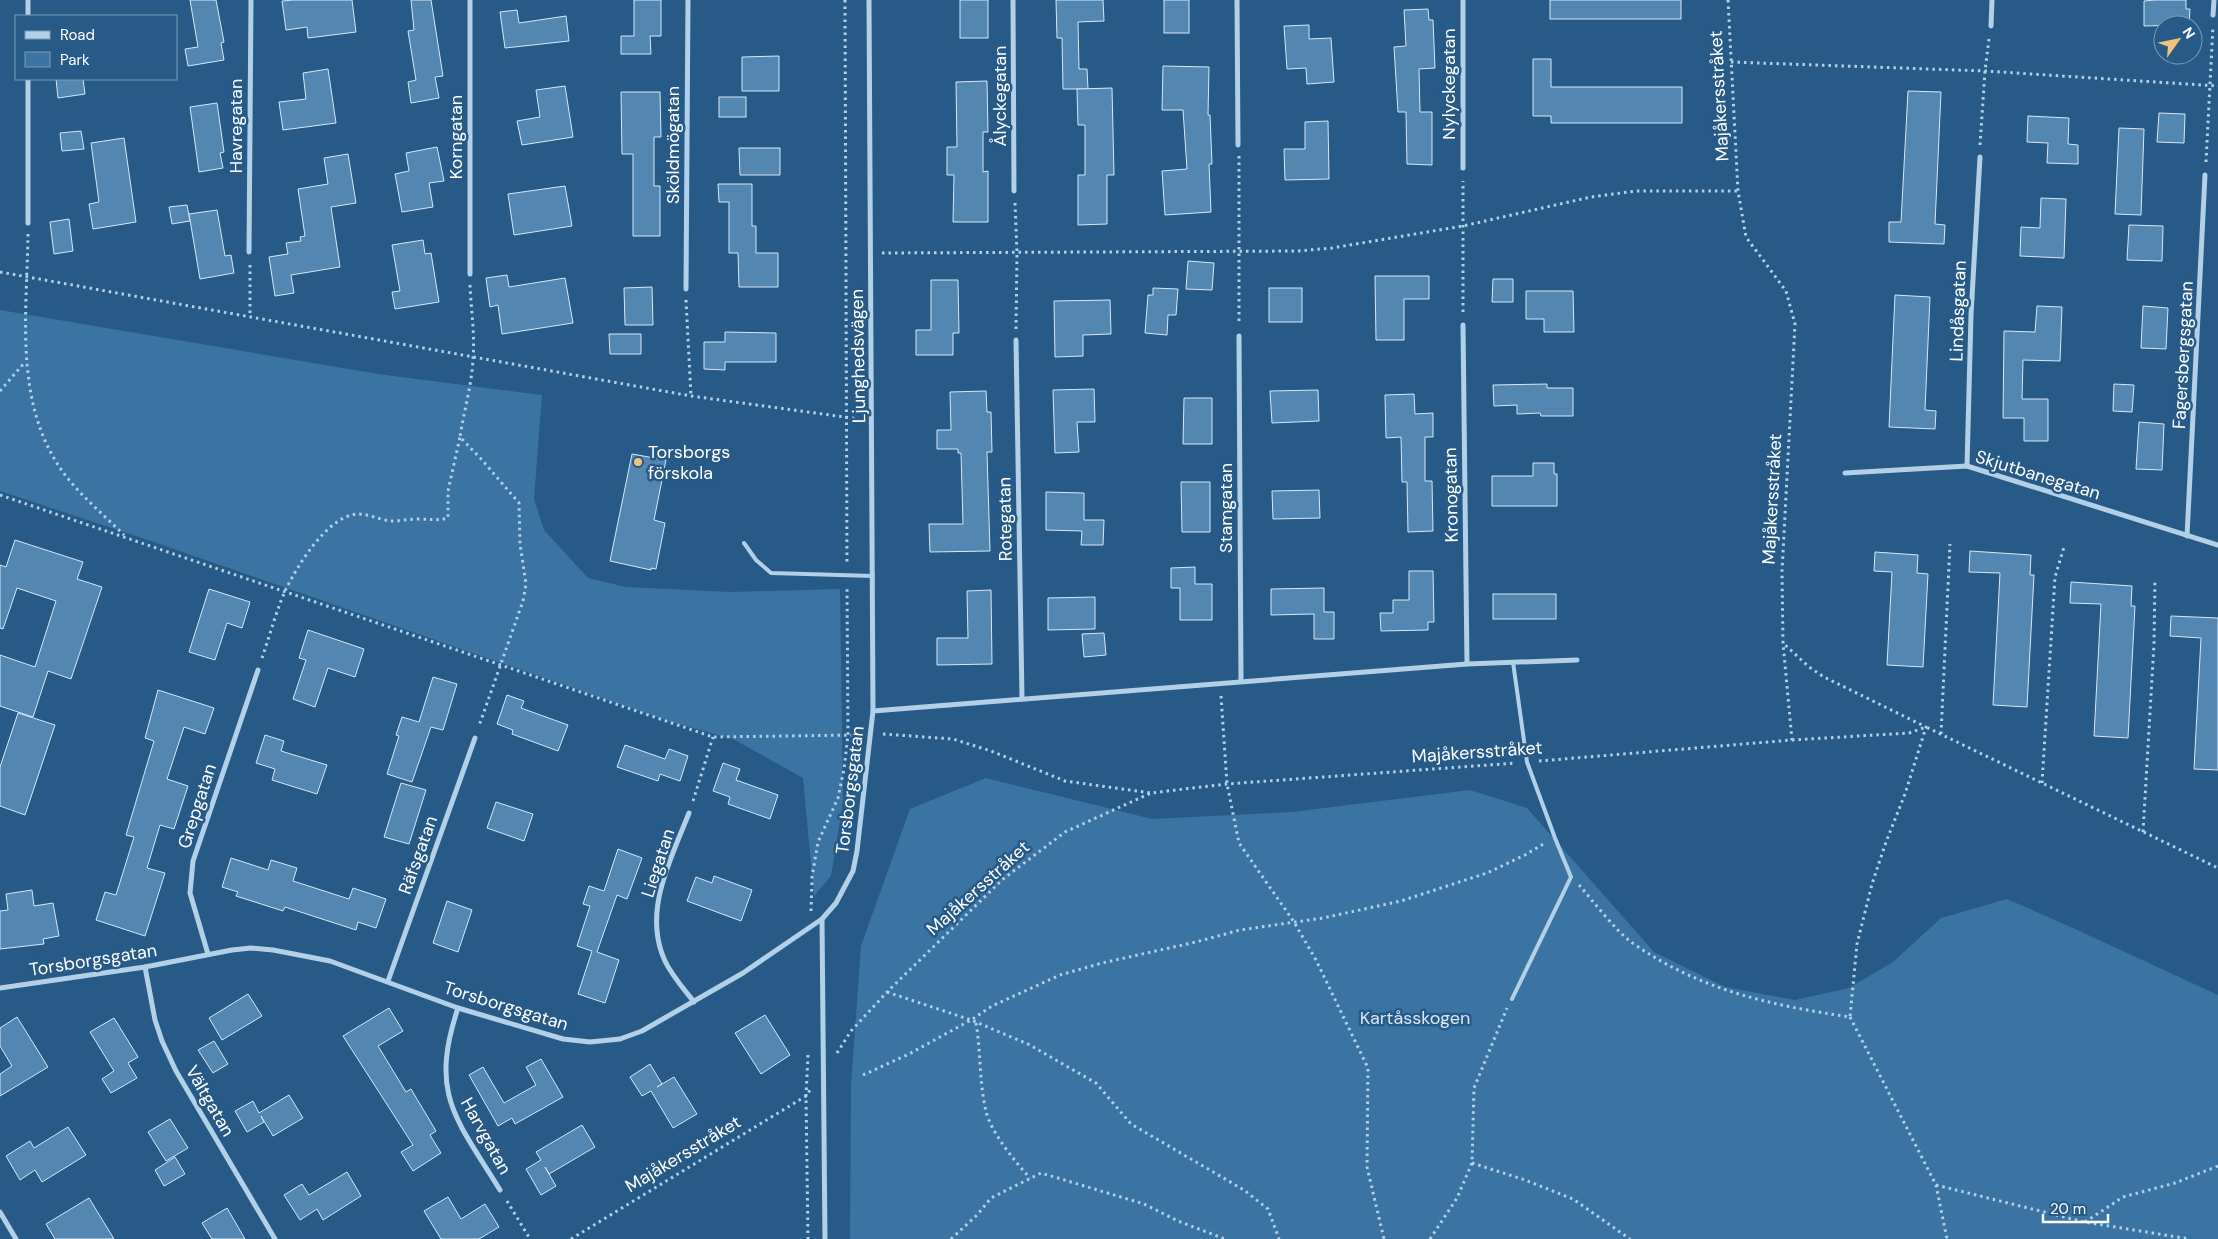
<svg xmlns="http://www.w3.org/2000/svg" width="2218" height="1239" font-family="'DM Sans',sans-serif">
<rect width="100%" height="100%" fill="#275a87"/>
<g fill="#3b74a3">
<path d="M0 310 378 374 542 395 534 499 544 530 588 578 626 587 730 592 840 589 843 802 831 876 814 896 803 778 733 739 668 721 154 542 0 491Z"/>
<path d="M986 778 1152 819 1292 812 1470 790 1527 808 1654 952 1725 987 1795 1000 1849 988 1893 962 1941 918 2007 899 2073 928 2218 995V1239H850L851 1084 861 946 910 809Z"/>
</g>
<g fill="#5386b0" stroke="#d6e8f7">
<path d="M190 0H216L224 42 221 43 224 60 188 66 185 49 198 47Z"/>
<path d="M293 0H352L356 32 308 38 307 27 286 30 282 1Z"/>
<path d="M411 0H431L443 76 435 77 439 98 411 103 408 82 416 80 408 31 414 30Z"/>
<path d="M634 0H661V36H650L651 54H621V36H634Z"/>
<rect x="960" y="0" width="28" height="38"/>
<path d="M1056 0H1103L1104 21 1078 22 1079 69H1087L1088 89H1063L1062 38H1057Z"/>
<rect x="1164" y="0" width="25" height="33"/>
<rect x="1550" y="0" width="131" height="19"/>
<path d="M2155 0H2186V9H2190L2189 25 2144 26V1Z"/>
<path d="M1428 9 1429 20H1433L1435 68 1419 69 1420 112H1432V165L1407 164 1406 112H1398L1394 47 1406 46 1404 10Z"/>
<path d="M517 10 519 23 566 16 569 41 505 48 500 12Z"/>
<path d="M1309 25V39L1331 38 1334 82 1307 84 1306 68 1287 69 1284 26Z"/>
<path d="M779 56V91H742V57Z"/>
<path d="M1533 59H1551V87H1682V123H1551V116H1533Z"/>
<path d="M1163 66 1209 67 1208 115H1210L1212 164H1209L1211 212 1165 215 1162 171 1187 169 1183 110H1162Z"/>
<path d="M328 69 336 123 283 130 279 102 306 99 303 73Z"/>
<path d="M56 79H83L85 94 58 98Z"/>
<path d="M987 81 988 132H983V172L988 171V222H953L954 175H947V147H957L956 82Z"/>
<path d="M565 86 573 137 522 145 517 121 540 117 536 90Z"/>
<path d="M1112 88 1114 175H1107V224L1078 225V175H1085V125H1078L1077 89Z"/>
<path d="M1908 91 1941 92 1935 224 1945 225 1944 244 1889 242V222H1901Z"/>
<path d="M621 92H660L661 137H654V186H660V236H633V154H622Z"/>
<rect x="719" y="97" width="27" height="20"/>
<path d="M217 103 224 152 220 153 223 168 199 172 190 107Z"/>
<path d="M2159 113 2185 114 2184 143 2157 142Z"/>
<path d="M2028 116 2069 118 2068 144 2078 145V164L2047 163 2048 143 2027 142Z"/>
<path d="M1328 121 1329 179 1285 180 1284 149H1305V122Z"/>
<path d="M2119 128 2144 129 2141 215 2115 214Z"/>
<path d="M81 131 84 149 62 151 60 133Z"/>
<path d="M124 138 136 222 93 229 89 204 99 202 91 143Z"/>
<path d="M437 147 444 181 429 183 433 207 402 212 395 174 409 171 406 153Z"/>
<path d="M739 148H780V175H740Z"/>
<path d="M348 154 356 203 331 207 340 267 291 275 294 293 275 296 269 257 288 254 286 243 301 241 300 237 305 236 298 189 328 184 324 158Z"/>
<path d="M718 184H752V226H756V253H778V287H739L738 253H729V202H719Z"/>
<path d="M565 186 572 226 514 235 508 194Z"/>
<path d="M2041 198 2066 199 2064 258 2020 256 2021 227 2040 228Z"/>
<path d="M187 205 190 221 172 224 169 207Z"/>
<path d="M217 210 225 256 231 255 234 273 200 279 189 214Z"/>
<path d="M69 219 73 251 54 254 50 222Z"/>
<path d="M2129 225 2163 226 2162 261 2127 260Z"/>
<path d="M423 240 425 254 431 253 439 302 395 309 392 292 400 291 392 245Z"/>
<path d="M1188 261 1214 263 1212 290 1186 289Z"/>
<path d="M507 275 509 287 565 278 573 323 502 334 498 305 490 307 486 278Z"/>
<path d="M1375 276H1429V299H1404V340H1376Z"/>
<path d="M1493 279H1513V302H1492Z"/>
<path d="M931 280H958L959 333H953V355H916V330H931Z"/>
<path d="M652 287 653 325H625L624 288Z"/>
<path d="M1153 288 1178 289 1176 315H1168L1167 335 1145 333 1148 295H1153Z"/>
<rect x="1269" y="288" width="33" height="34"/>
<path d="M1526 291H1573L1574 332H1544V319H1526Z"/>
<path d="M1895 295 1930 297 1925 410 1936 411 1935 429 1889 427Z"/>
<path d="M1110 300 1111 334 1083 335V356L1055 357 1054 301Z"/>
<path d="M2037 306 2062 307 2060 361 2023 360 2022 399H2048V441H2024V418H2003L2004 331 2035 332Z"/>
<path d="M2143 306 2168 308 2166 349 2141 348Z"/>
<path d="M725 332 776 333V362H725V370L704 369V342H725Z"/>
<path d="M609 334H641V354H610Z"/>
<path d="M1547 384V388H1573V416H1541L1540 413 1517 414V405L1494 406 1493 385Z"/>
<path d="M2114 384 2134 385 2132 412 2113 411Z"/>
<path d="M1094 389 1095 422H1077L1079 452 1055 453 1053 390Z"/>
<path d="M1318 390 1319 421 1272 423 1270 391Z"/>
<path d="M986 391 987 412H991L992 452H987L990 551 930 552 929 524H963L961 453H958V449H937V430H951L950 392Z"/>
<path d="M1414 394 1415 414 1433 413V437H1425V481H1432L1433 531 1408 532 1407 482H1402L1401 437 1386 438 1385 395Z"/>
<path d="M1184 398H1212V444H1183Z"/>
<path d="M2139 422 2164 424 2162 470 2136 469Z"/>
<path d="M632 454 666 460 654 520 665 523 656 569 651 568V570L610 561Z"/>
<path d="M1533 463H1554V474H1557V506H1492V476H1533Z"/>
<path d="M1181 482H1210V532H1182Z"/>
<path d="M1319 490 1320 518 1273 519 1272 491Z"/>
<path d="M1046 492 1084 493V520H1104L1103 545H1081L1082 531 1046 530Z"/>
<path d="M15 540 83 562 77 579 102 587 71 679 48 671 33 717 0 706V655L35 667 56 601 17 588 3 629 0 628V565L6 567Z"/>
<path d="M1970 551 2031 555 2030 575H2034L2027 707 1993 705 2000 573 1969 572Z"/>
<path d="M1875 552 1918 555 1917 573 1928 574 1923 667 1887 665 1892 572 1874 571Z"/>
<path d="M1195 567V584H1212V620H1180V588H1171V568Z"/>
<path d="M1409 571H1433L1434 622H1428V630L1381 631 1380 613H1393V600H1409Z"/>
<path d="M2071 582 2132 586 2131 606H2135L2128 738 2094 736 2101 604 2070 603Z"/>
<path d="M1324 588V612H1334V639H1314V614L1271 615V589Z"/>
<path d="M209 589 250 602 242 628 227 623 215 660 189 652Z"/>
<path d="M991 590 992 664 937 665V638H968L967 591Z"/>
<rect x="1493" y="594" width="63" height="25"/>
<path d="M1095 597V629L1048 630V598Z"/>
<path d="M2171 616 2218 618V770L2194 769 2201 638 2170 636Z"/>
<path d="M308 630 364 649 355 677 328 668 315 707 293 699 306 660 299 658Z"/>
<path d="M1104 633 1106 655 1084 657 1082 634Z"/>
<path d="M433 677 457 684 443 730 431 727 412 782 387 774 399 736 396 735 402 717 419 722Z"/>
<path d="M158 690 214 708 205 734 184 727 167 779 188 786 174 829 160 825 147 868 165 873 145 936 96 920 105 892 116 895 134 837 126 835 154 741 145 738Z"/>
<path d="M507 695 524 701 521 708 568 725 558 751 512 734 513 730 497 724Z"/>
<path d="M18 713 55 725 25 815 0 806V767Z"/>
<path d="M265 735 284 741 281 751 327 765 317 794 272 780 275 769 256 763Z"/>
<path d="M625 745 665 759 669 749 688 756 680 781 660 774 658 781 617 767Z"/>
<path d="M723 763 740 769 736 780 778 795 770 819 728 804 730 797 713 791Z"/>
<path d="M401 783 426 790 409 844 384 837Z"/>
<path d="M496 802 533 814 524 841 487 828Z"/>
<path d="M618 849 642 858 627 899 617 895 597 952 619 960 605 1003 578 994 592 951 577 946 590 906 583 904 589 886 604 891Z"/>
<path d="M231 858 268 870 271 860 297 868 293 881 349 899 353 888 386 899 376 928 358 922 356 930 285 907 283 911 236 896 238 892 222 887Z"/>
<path d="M714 876 752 890 741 921 687 901 696 877 712 883Z"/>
<path d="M32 890 34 906 53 903 59 936 43 939 44 944 0 949V911L8 910 6 894Z"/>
<path d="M447 901 472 910 458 952 433 943Z"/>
<path d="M248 994 262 1016 222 1040 209 1018Z"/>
<path d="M389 1008 403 1031 378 1046 406 1092 411 1089 436 1131 430 1135 441 1153 413 1171 401 1152 413 1145 343 1036Z"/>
<path d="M765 1015 790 1055 761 1074 735 1033Z"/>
<path d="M17 1017 48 1067 0 1096V1074L12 1066 0 1046V1028Z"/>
<path d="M114 1018 138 1057 128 1063 137 1078 111 1093 102 1079 114 1071 90 1032Z"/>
<path d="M214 1041 228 1064 213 1073 198 1050Z"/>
<path d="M541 1059 563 1097 515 1124 512 1118 498 1126 469 1075 483 1067 504 1103 536 1085 526 1067Z"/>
<path d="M650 1064 662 1084 657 1087 674 1077 697 1114 673 1128 651 1091 642 1096 630 1077Z"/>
<path d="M289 1095 303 1118 273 1136 261 1116 264 1122 247 1132 235 1111 253 1101 259 1113Z"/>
<path d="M170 1119 188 1148 166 1161 148 1132Z"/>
<path d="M582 1125 595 1147 549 1174 545 1167 556 1186 541 1195 526 1169 541 1160 536 1152Z"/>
<path d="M68 1127 86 1155 42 1182 35 1170 20 1180 6 1156 30 1141 34 1148Z"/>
<path d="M175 1157 185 1174 164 1186 155 1170Z"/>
<path d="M347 1172 361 1196 323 1220 317 1209 300 1220 284 1195 302 1184 309 1195Z"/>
<path d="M448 1197 461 1219 485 1204 499 1227 479 1239H441L424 1211Z"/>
<path d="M89 1198 114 1239H55L46 1224Z"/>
<path d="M227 1208 245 1239H212L202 1223Z"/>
</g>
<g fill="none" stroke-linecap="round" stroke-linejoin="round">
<g stroke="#b2d0e8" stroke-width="3" stroke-dasharray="2.5 4" stroke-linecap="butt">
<path d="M845 0 847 564"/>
<path d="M1731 62 1985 71 2218 86"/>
<path d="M1980 145 1985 71 1989 39"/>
<path d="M1239 156V325"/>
<path d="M2206 162 2213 26"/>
<path d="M1015 203 1017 252 1016 329"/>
<path d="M28 234C27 309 15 393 55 460 72 489 101 512 124 535"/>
<path d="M882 253 1298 251 1332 248 1463 226 1591 197 1636 191H1738"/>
<path d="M250 265V315"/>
<path d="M0 272 691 396 859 419"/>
<path d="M470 285C471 309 475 334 473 358 472 385 464 410 460 437L482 460 519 503 520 544 526 584 523 601 479 726"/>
<path d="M686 300 691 396"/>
<path d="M1463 312V181"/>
<path d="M0 391 25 362"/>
<path d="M0 495 713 737 857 735"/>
<path d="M262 658C270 635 276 611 286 589 298 565 328 515 358 514 369 514 380 520 391 521 400 521 409 519 418 519 429 519 437 521 448 518V491L460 437"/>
<path d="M1221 696 1227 784 1239 843 1294 922 1316 960 1368 1068 1367 1167 1384 1239"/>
<path d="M883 734 953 739 991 751 1065 781 1151 793"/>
<path d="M1941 734 1950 544"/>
<path d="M1792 740 1909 733 1926 727 2218 868"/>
<path d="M1539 761 1792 740 1783 643 1782 572 1795 324 1786 291 1746 237 1738 191 1728 0"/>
<path d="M2042 783 2055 577 2064 547"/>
<path d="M693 801 713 737"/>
<path d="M2143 832 2154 644 2155 579"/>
<path d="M1579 885C1593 901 1616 931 1631 942 1699 990 1769 1005 1850 1017L1857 944 1872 884 1886 842 1905 794 1926 727 1824 677 1809 667 1783 643"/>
<path d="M811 911 812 877 818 842 838 798 844 769 848 735 847 588"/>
<path d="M887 992 971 1020 1028 1044 1096 1083 1131 1124 1244 1190 1268 1209 1279 1239"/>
<path d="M1850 1017 1936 1185 1947 1239"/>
<path d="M976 1023C981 1052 979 1082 986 1111 990 1131 1016 1163 1030 1178"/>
<path d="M837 1053 851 1031 887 992 1003 879 1065 832 1151 793 1227 784 1516 763"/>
<path d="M808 1055 806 1096 808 1239"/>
<path d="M863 1075 909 1054 971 1020 992 1006 1060 975 1102 963 1196 942 1240 930 1323 918 1401 901 1487 873 1525 855 1545 843"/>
<path d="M1472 1163 1525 1180 1573 1199 1630 1239"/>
<path d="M1936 1185 2084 1222 2190 1239"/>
<path d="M507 1201 530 1239"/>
<path d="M2085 1222 2123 1197 2175 1183 2218 1166"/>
<path d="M571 1239 806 1096 810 1090"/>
<path d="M951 1239 977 1215 991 1198 1041 1173 1144 1204 1178 1221 1225 1239"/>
<path d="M1430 1239 1457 1198 1472 1163 1474 1088 1507 1008"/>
</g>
<g stroke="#b2d0e8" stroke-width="4">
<path d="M744 543 756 560 771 573 873 576"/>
<path d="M1512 999 1571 877 1555 838 1527 762 1513 662"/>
</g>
<g stroke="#b2d0e8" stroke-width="5">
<path d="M28 0V16"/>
<path d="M1013 0 1014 191"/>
<path d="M1237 0 1238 145"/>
<path d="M1463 0V168"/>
<path d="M2213 15 2214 0"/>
<path d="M1991 26 1992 0"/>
<path d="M28 79V223"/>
<path d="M249 252 251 0"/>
<path d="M470 274V0"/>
<path d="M686 289 688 0"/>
<path d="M1463 325 1467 664"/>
<path d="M1239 336 1241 681"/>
<path d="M1016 340 1022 698"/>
<path d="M1967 466 1971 315 1980 157"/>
<path d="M1845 473 1967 466 2218 545"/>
<path d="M2187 536 2205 175"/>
<path d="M873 711 1467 664 1577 660"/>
<path d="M689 813C671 859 642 912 665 961 672 976 684 989 694 1002"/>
<path d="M822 919 825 1239"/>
<path d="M208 954 190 893 193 861 258 670"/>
<path d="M145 967 155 1020 162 1041 176 1071 275 1239"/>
<path d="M388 981 475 738"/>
<path d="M0 988 145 967 232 950 251 948 273 950 330 961 458 1008 563 1039 590 1042 620 1039 642 1031 743 973 822 919 836 903 853 871 857 851 873 711 869 0"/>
<path d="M458 1008C429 1095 456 1118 500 1190"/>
<path d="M0 1212 16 1239"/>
</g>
</g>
<circle fill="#f1c277" stroke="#275a87" stroke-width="2" cx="638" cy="462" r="5"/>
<g text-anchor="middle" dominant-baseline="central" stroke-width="5" stroke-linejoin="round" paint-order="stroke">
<g font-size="18" fill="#fff" stroke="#275a87">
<text transform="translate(1449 84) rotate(-90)">Nylyckegatan</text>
<text transform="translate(1000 96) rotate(-90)">Ålyckegatan</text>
<text transform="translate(1719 96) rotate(-93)">Majåkersstråket</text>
<text transform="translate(236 126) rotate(-90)">Havregatan</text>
<text transform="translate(456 137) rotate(-90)">Korngatan</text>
<text transform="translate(673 145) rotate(-90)">Sköldmögatan</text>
<text transform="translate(1958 311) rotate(-88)">Lindåsgatan</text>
<text transform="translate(2183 355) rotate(-87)">Fagersbergsgatan</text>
<text transform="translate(858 356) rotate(-91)">Ljunghedsvägen</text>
<text transform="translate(2038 475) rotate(17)">Skjutbanegatan</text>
<text transform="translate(1451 495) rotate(-91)">Kronogatan</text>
<text transform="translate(1772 499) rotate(-87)">Majåkersstråket</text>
<text transform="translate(1226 508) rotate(-90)">Stamgatan</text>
<text transform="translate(1005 519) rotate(-91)">Rotegatan</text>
<text transform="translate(1477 752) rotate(-4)">Majåkersstråket</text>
<text transform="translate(850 790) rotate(-83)">Torsborgsgatan</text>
<text transform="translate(197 806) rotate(-72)">Grepgatan</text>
<text transform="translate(418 855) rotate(-70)">Räfsgatan</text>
<text transform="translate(658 863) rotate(-72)">Liegatan</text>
<text transform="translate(978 888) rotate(-42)">Majåkersstråket</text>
<text transform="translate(93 960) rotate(-9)">Torsborgsgatan</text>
<text transform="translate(506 1006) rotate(17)">Torsborgsgatan</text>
<text transform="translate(210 1101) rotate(60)">Vältgatan</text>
<text transform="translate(486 1136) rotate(61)">Harvgatan</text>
<text transform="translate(683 1154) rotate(-31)">Majåkersstråket</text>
</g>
<g font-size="18" fill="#fff" stroke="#275a87" text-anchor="start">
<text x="648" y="452">Torsborgs<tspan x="648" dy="21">förskola</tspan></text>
</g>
<g font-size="18" fill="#d6e8f7" stroke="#275a87">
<text x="1415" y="1018">Kartåsskogen</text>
</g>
</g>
<rect x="15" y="15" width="162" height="65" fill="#275a87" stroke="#7d9cb7"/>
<rect x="25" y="31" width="25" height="8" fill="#b2d0e8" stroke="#7d9cb7"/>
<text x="60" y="40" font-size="15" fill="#ffffff">Road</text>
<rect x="25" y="52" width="25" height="15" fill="#3b74a3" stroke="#7d9cb7"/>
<text x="60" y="65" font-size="15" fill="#ffffff">Park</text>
<g transform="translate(2178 40) rotate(57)"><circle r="24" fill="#275a87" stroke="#7d9cb7"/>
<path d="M0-4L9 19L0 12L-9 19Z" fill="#f1c277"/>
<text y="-8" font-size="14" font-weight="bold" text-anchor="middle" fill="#ffffff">N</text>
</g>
<path d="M2043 1214v8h65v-8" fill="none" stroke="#ffffff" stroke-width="2.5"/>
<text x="2050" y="1214" font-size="15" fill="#ffffff" stroke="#275a87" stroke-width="4" paint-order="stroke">20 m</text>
</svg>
